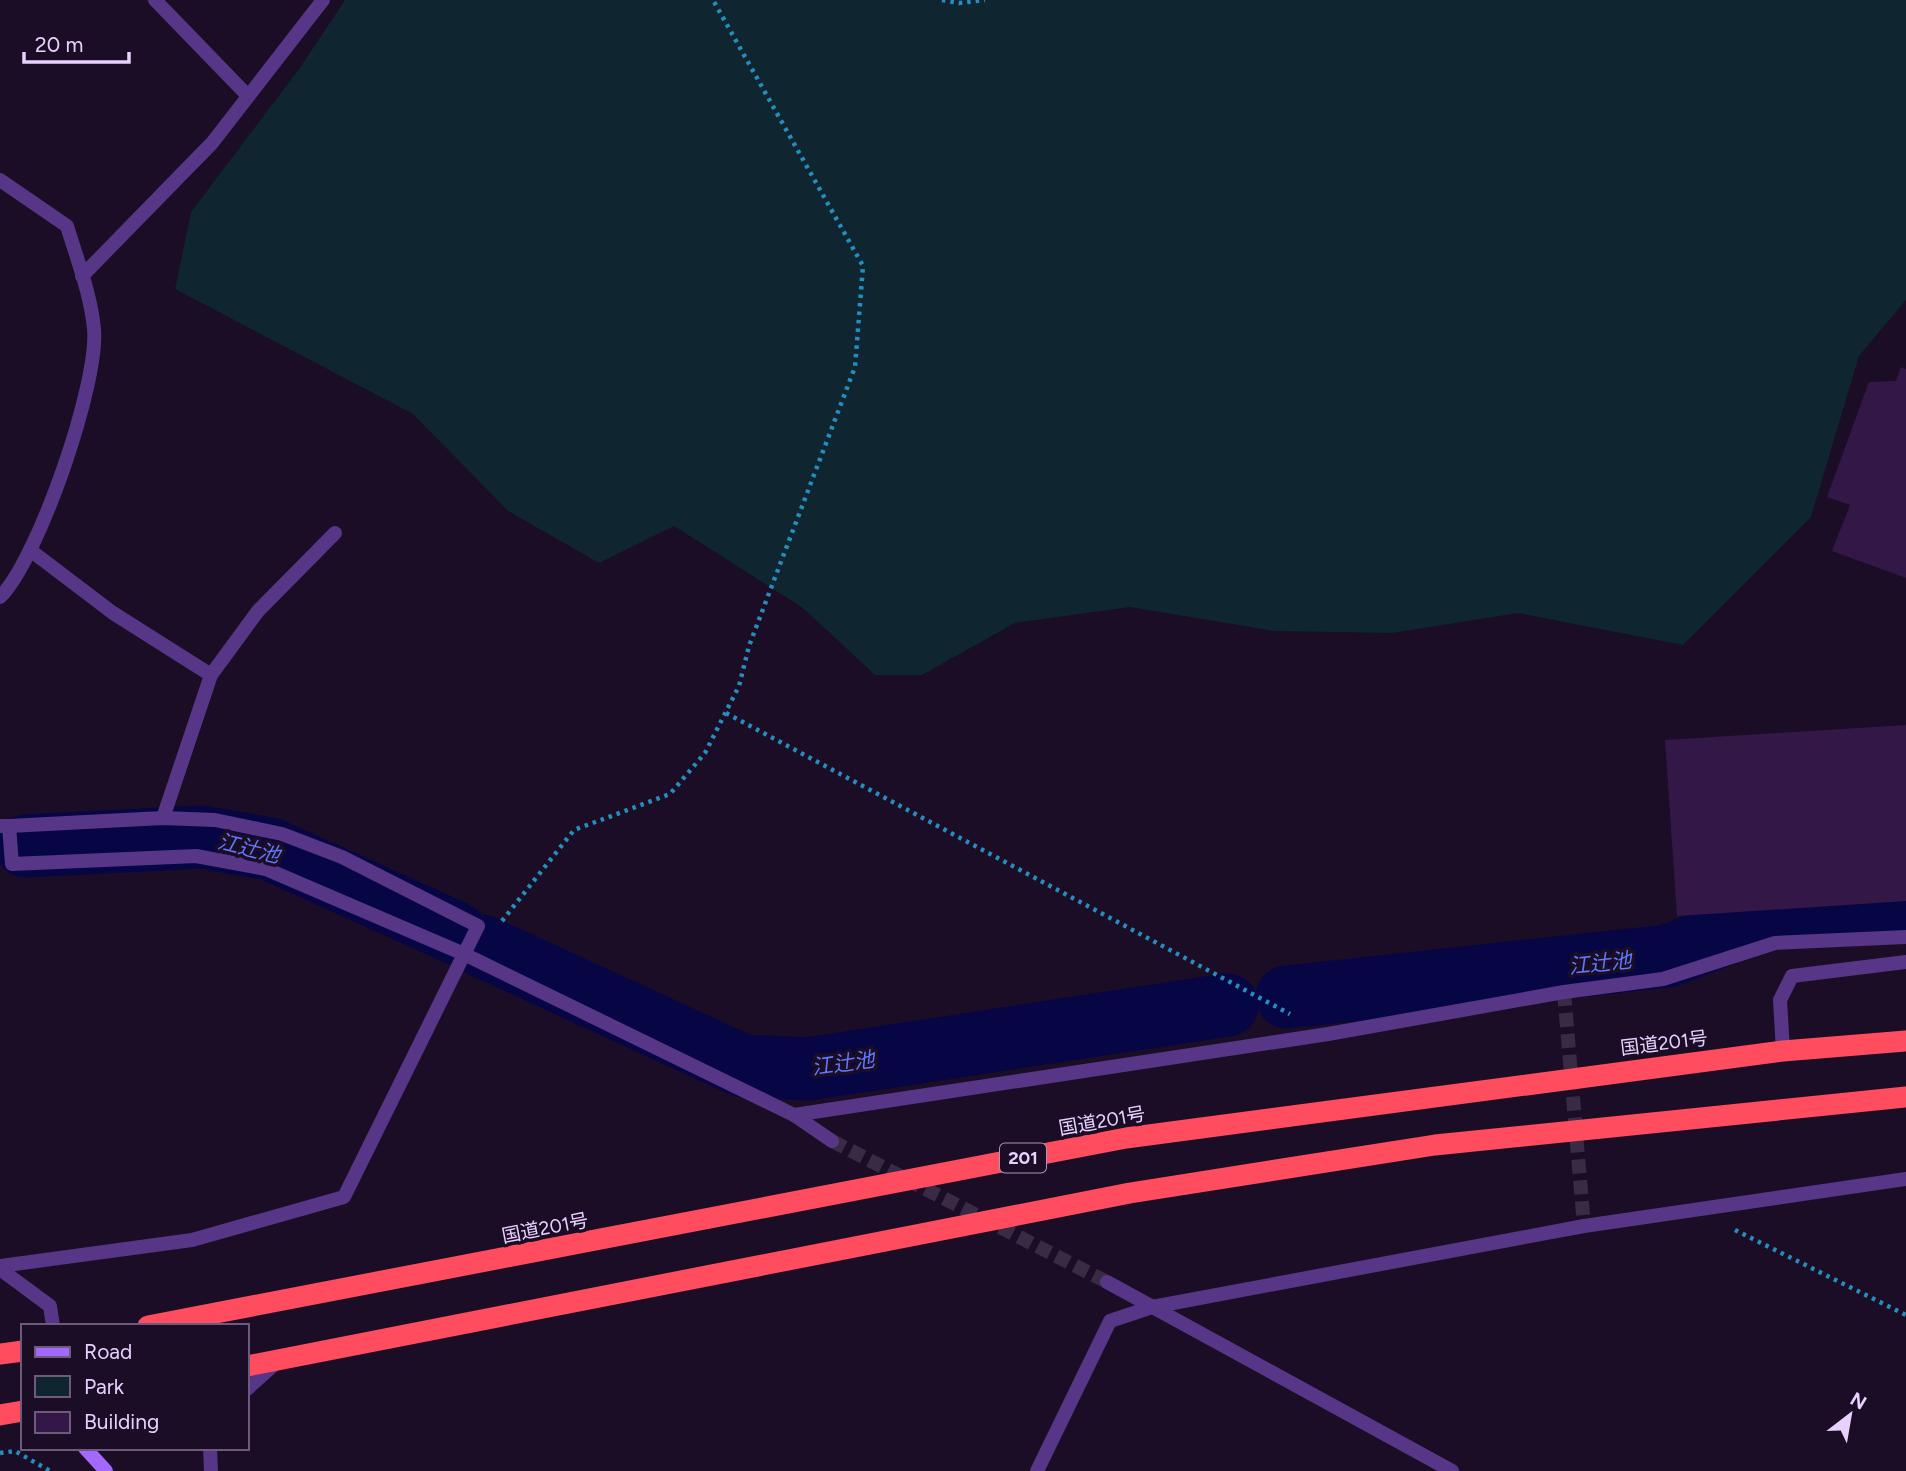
<svg xmlns="http://www.w3.org/2000/svg" width="1906" height="1471" font-family="Figtree,'Noto Sans JP',sans-serif">
<rect width="100%" height="100%" fill="#1a0d25"/>
<path fill="#0f252f" d="M345 0H1906V300L1859 356 1811 517 1683 645 1518 613 1392 633 1275 631 1130 607 1015 623 922 675H875L803 608 674 526 599 563 508 511 413 414 175 289 191 212 299 69Z"/>
<g fill="none" stroke-linecap="round" stroke-linejoin="round">
<g stroke="#070645" stroke-width="63">
<path d="M26 846 202 837 270 849 456 933"/>
<path d="M482 946 743 1066 808 1069 1227 1005"/>
<path d="M1287 997 1668 956 1770 916 1906 910"/>
</g>
</g>
<g fill="#331847">
<path d="M1901 367 1906 369V578L1832 551 1850 505 1827 497 1869 382 1896 381Z"/>
<path d="M1906 725V901L1677 916 1665 740Z"/>
</g>
<g fill="none" stroke-linecap="round" stroke-linejoin="round">
<g stroke="#392a46" stroke-width="14" stroke-dasharray="14 7" stroke-linecap="butt">
<path d="M1564 992 1584 1226"/>
<path d="M832 1141 1107 1282"/>
</g>
<g stroke="#268ebe" stroke-width="4.5" stroke-dasharray="3.5 5" stroke-linecap="butt">
<path d="M942 0 959 3 985 0"/>
<path d="M726 713 1290 1014"/>
<path d="M502 921 574 830 670 794 705 753 739 686 749 646 855 367 863 266 713 0"/>
<path d="M1735 1230 1906 1315"/>
<path d="M0 1453 15 1451 50 1471"/>
</g>
<g stroke="#573587" stroke-width="14">
<path d="M155 0 248 96"/>
<path d="M0 180 67 226C77 259 91 295 94 329 99 383 38 560 0 597"/>
<path d="M82 276 212 143 323 0"/>
<path d="M30 550 113 613 211 675 163 818"/>
<path d="M211 675 258 611 335 533"/>
<path d="M1 826H9L12 864 196 856 266 869 464 954 794 1115 832 1141"/>
<path d="M1783 1051 1780 1000 1792 976 1906 962"/>
<path d="M794 1115 1328 1034 1564 992 1663 979 1775 943 1906 937"/>
<path d="M0 1266 192 1240 344 1197 478 926 342 857 282 834 215 820 163 818 9 826"/>
<path d="M0 1269 50 1306 53 1326"/>
<path d="M1107 1282 1452 1471"/>
<path d="M247 1389 278 1361"/>
<path d="M210 1448 211 1471"/>
<path d="M1037 1471 1110 1321 1152 1307 1584 1226 1906 1179"/>
</g>
<path stroke="#a568ff" stroke-width="14" d="M85 1448 106 1471"/>
<g stroke="#ff4c5e" stroke-width="21">
<path d="M148 1326 1126 1138 1783 1051 1906 1041"/>
<path d="M0 1354 23 1351"/>
<path d="M247 1366 1130 1193 1435 1145 1906 1097"/>
<path d="M0 1415 23 1411"/>
</g>
</g>
<g text-anchor="middle" dominant-baseline="central" stroke-width="7" stroke-linejoin="round" paint-order="stroke">
<rect fill="#1a0d25" stroke="#aa96be" stroke-width="2" x="1000" y="1143.5" width="46" height="29" rx="5"/>
<g font-size="18" font-weight="bold" fill="#e8d1ff">
<text x="1023" y="1158">201</text>
</g>
<g font-size="19" fill="#e8d1ff" stroke="#1a0d25">
<text transform="translate(1664 1043) rotate(-7)">国道201号</text>
<text transform="translate(1102 1121) rotate(-10)">国道201号</text>
<text transform="translate(545 1228) rotate(-11)">国道201号</text>
</g>
<g font-size="21" font-style="italic" fill="#5f79ff" stroke="#1a0d25">
<text transform="translate(249 848) rotate(14)">江辻池</text>
<text transform="translate(1600 963) rotate(-6)">江辻池</text>
<text transform="translate(843 1063) rotate(-8)">江辻池</text>
</g>
</g>
<rect x="21" y="1324" width="228" height="126" fill="#1a0d25" stroke="#6c5b7c" stroke-width="2"/>
<rect x="35" y="1347" width="35" height="10" fill="#a568ff" stroke="#6c5b7c" stroke-width="2"/>
<text x="84" y="1359" font-size="21" fill="#e8d1ff">Road</text>
<rect x="35" y="1376" width="35" height="21" fill="#0f252f" stroke="#6c5b7c" stroke-width="2"/>
<text x="84" y="1394" font-size="21" fill="#e8d1ff">Park</text>
<rect x="35" y="1412" width="35" height="21" fill="#331847" stroke="#6c5b7c" stroke-width="2"/>
<text x="84" y="1429" font-size="21" fill="#e8d1ff">Building</text>
<g transform="translate(1850 1415) rotate(31)" stroke="#1a0d25" stroke-width="5" paint-order="stroke">
<path d="M0-5L12 26L0 18L-12 26Z" fill="#e8d1ff"/>
<text y="-10" font-size="19" font-weight="bold" text-anchor="middle" fill="#e8d1ff">N</text>
</g>
<path d="M24 52v10h105v-10" fill="none" stroke="#e8d1ff" stroke-width="3.5"/>
<text x="35" y="52" font-size="21" fill="#e8d1ff" stroke="#1a0d25" stroke-width="5" paint-order="stroke">20 m</text>
</svg>
